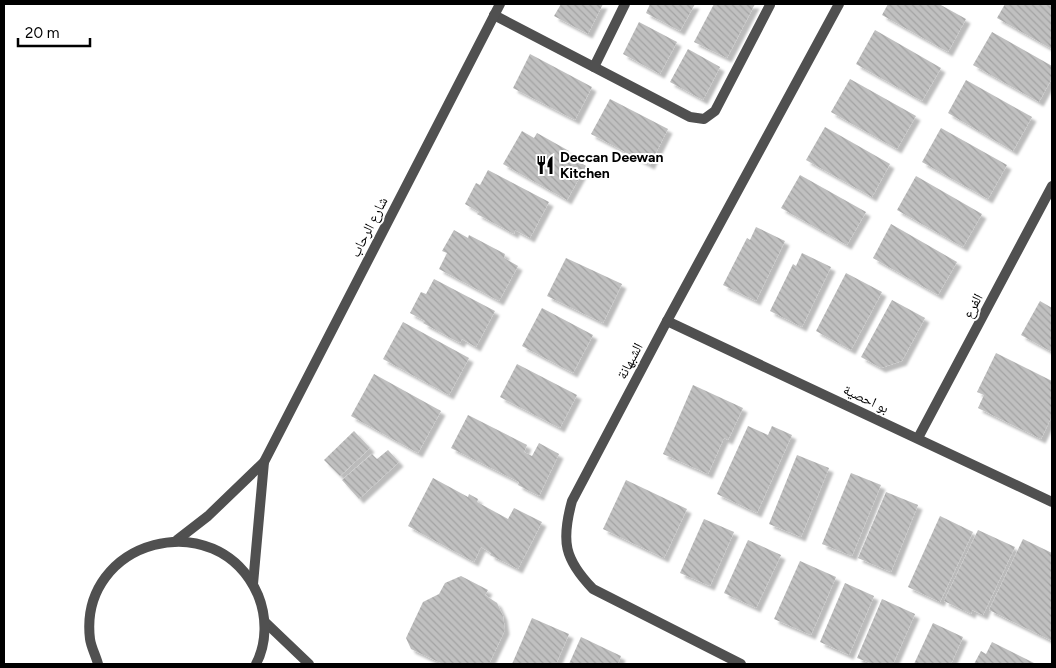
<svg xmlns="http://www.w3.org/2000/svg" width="1056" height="668" font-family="Figtree,'Noto Naskh Arabic',sans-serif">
<defs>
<pattern id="building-back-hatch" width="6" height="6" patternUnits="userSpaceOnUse" patternTransform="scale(1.25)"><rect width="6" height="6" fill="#c0c0c0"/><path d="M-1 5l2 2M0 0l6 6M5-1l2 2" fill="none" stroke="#a3a3a3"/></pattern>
<filter id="shadow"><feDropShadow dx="4.5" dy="4.5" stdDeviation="1" flood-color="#0004"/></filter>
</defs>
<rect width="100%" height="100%" fill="#fff"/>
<g fill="url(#building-back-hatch)" filter="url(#shadow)">
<path d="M561 4H603L588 34 554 16Z"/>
<path d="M650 4H695L680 31 646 13Z"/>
<path d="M714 4H755L727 58 694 42Z"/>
<path d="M888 4H939L966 19 948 52 882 15Z"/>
<path d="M1005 4 1052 5V49L997 18Z"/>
<path d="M639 22 677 42 660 74 623 54Z"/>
<path d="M875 30 941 68 922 101 856 64Z"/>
<path d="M992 32 1052 66V78L1039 102 973 65Z"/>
<path d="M688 49 720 67 703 100 670 82Z"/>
<path d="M530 54 592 87 575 120 513 88Z"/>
<path d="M850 79 916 116 897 149 831 112Z"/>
<path d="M966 80 1032 117 1013 151 948 113Z"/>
<path d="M610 99 668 129 650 165 591 134Z"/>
<path d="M825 127 890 164 872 197 806 160Z"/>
<path d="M941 128 1007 165 988 199 922 162Z"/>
<path d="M522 131 534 138 537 133 569 151 567 155 586 166 567 200 503 164Z"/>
<path d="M488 170 549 202 530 238 515 230 514 234 477 214 479 212 465 204 476 183 480 185Z"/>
<path d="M800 175 866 212 847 245 781 208Z"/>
<path d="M916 176 982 214 963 247 897 210Z"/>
<path d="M891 224 957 262 938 295 873 258Z"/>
<path d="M756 227 785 241 756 301 723 285 747 238 750 240Z"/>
<path d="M454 230 468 238 469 235 505 254 504 258 518 266 499 301 439 269 447 253 442 251Z"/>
<path d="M802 253 831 267 802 327 770 311 793 264 796 266Z"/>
<path d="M566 258 622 284 603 323 547 296Z"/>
<path d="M846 273 882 292 851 350 816 331Z"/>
<path d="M434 279 495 311 476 347 462 339 460 343 423 323 425 321 410 313 421 292 426 294Z"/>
<path d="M892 300 925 318 902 361 881 368 861 357Z"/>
<path d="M1040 301 1052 308V352L1021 335Z"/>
<path d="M542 308 593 335 573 373 522 346Z"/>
<path d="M403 322 469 358 449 395 383 359Z"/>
<path d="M996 353 1052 381V416L1041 439 978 408 984 395 977 392Z"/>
<path d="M517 364 577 395 560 428 500 397Z"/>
<path d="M374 374 441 411 418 453 351 416Z"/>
<path d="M693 385 743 408 728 440 724 438 708 474 663 454Z"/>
<path d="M468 415 527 445 524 452 532 456 539 443 559 454 539 496 518 485 519 482 451 448Z"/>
<path d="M748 426 768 435 772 426 792 435 757 513 717 494Z"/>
<path d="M354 431 370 448 340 476 324 460Z"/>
<path d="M388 450 399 462 359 499 342 480 372 454 377 459Z"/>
<path d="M797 455 829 468 801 537 769 524Z"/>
<path d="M851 473 881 485 852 556 822 544Z"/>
<path d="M433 478 468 497 469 494 478 499 477 502 508 519 514 508 542 522 518 569 490 555 491 553 481 547 474 562 408 526Z"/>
<path d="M626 480 687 509 664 558 603 529Z"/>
<path d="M886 492 918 505 891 572 858 558Z"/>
<path d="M940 516 973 532 940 602 908 587Z"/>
<path d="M704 519 734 532 710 586 680 573Z"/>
<path d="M978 530 1015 547 983 615 972 610 971 614 944 601Z"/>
<path d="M1023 539 1052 553V641L989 610Z"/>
<path d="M748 540 781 555 756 608 724 593Z"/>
<path d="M800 561 836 577 811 635 774 619Z"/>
<path d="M461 576 488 590 485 595 497 603 503 616 505 630 489 664H443L411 649 406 638 423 602 439 594 445 583Z"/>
<path d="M845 583 874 596 849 655 820 642Z"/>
<path d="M882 599 915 614 893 664H873L857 658Z"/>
<path d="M532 618 569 634 556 664H512Z"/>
<path d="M933 623 963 637 951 664H914Z"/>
<path d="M581 637 621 656 618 664H569Z"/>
<path d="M992 642 1034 663V664H974L981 651 986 654Z"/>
</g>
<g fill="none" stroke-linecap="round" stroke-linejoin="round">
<g stroke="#505050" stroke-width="10">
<path d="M494 15 690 117 704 119 715 111 770 5"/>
<path d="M594 67 625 4"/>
</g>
<g stroke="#505050" stroke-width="10">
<path d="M667 321 1052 502"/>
<path d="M918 438 1052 186"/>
<path d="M741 664 593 589C564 559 561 541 572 501L667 321 839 4"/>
</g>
<g stroke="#505050" stroke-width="10">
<path d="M177 540 208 516 264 462 500 4"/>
<path d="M253 584 264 462"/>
<path d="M265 622 309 664"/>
<path d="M98 664C96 656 91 647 90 639 78 540 217 502 258 595 267 617 267 643 256 664"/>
</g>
</g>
<defs>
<g id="restaurant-bare" transform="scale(1.5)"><path d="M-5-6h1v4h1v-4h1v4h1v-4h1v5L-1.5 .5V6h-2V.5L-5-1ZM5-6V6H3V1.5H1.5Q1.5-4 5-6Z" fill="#000" stroke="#fff" stroke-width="2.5" paint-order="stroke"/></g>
</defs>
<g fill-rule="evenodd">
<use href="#restaurant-bare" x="545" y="165"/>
</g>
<g text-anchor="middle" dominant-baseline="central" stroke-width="4" stroke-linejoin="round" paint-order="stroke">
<g font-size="14" font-weight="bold" fill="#000" stroke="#fff" text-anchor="start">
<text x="560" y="157">Deccan Deewan<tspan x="560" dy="16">Kitchen</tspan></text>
</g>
<g font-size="14" fill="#000" stroke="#fff">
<text transform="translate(369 227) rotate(-63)">شارع الرحاب</text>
<text transform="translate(973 306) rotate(-62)">الفرع</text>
<text transform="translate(630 361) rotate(-62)">الشبهانة</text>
<text transform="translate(866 399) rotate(25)">بو احصية</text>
</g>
</g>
<rect width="1056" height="668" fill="none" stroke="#000000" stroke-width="10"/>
<path d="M18 38v8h72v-8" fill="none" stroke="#000000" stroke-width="2.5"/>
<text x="25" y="38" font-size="15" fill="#000000" stroke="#ffffff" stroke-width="4" paint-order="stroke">20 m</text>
</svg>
